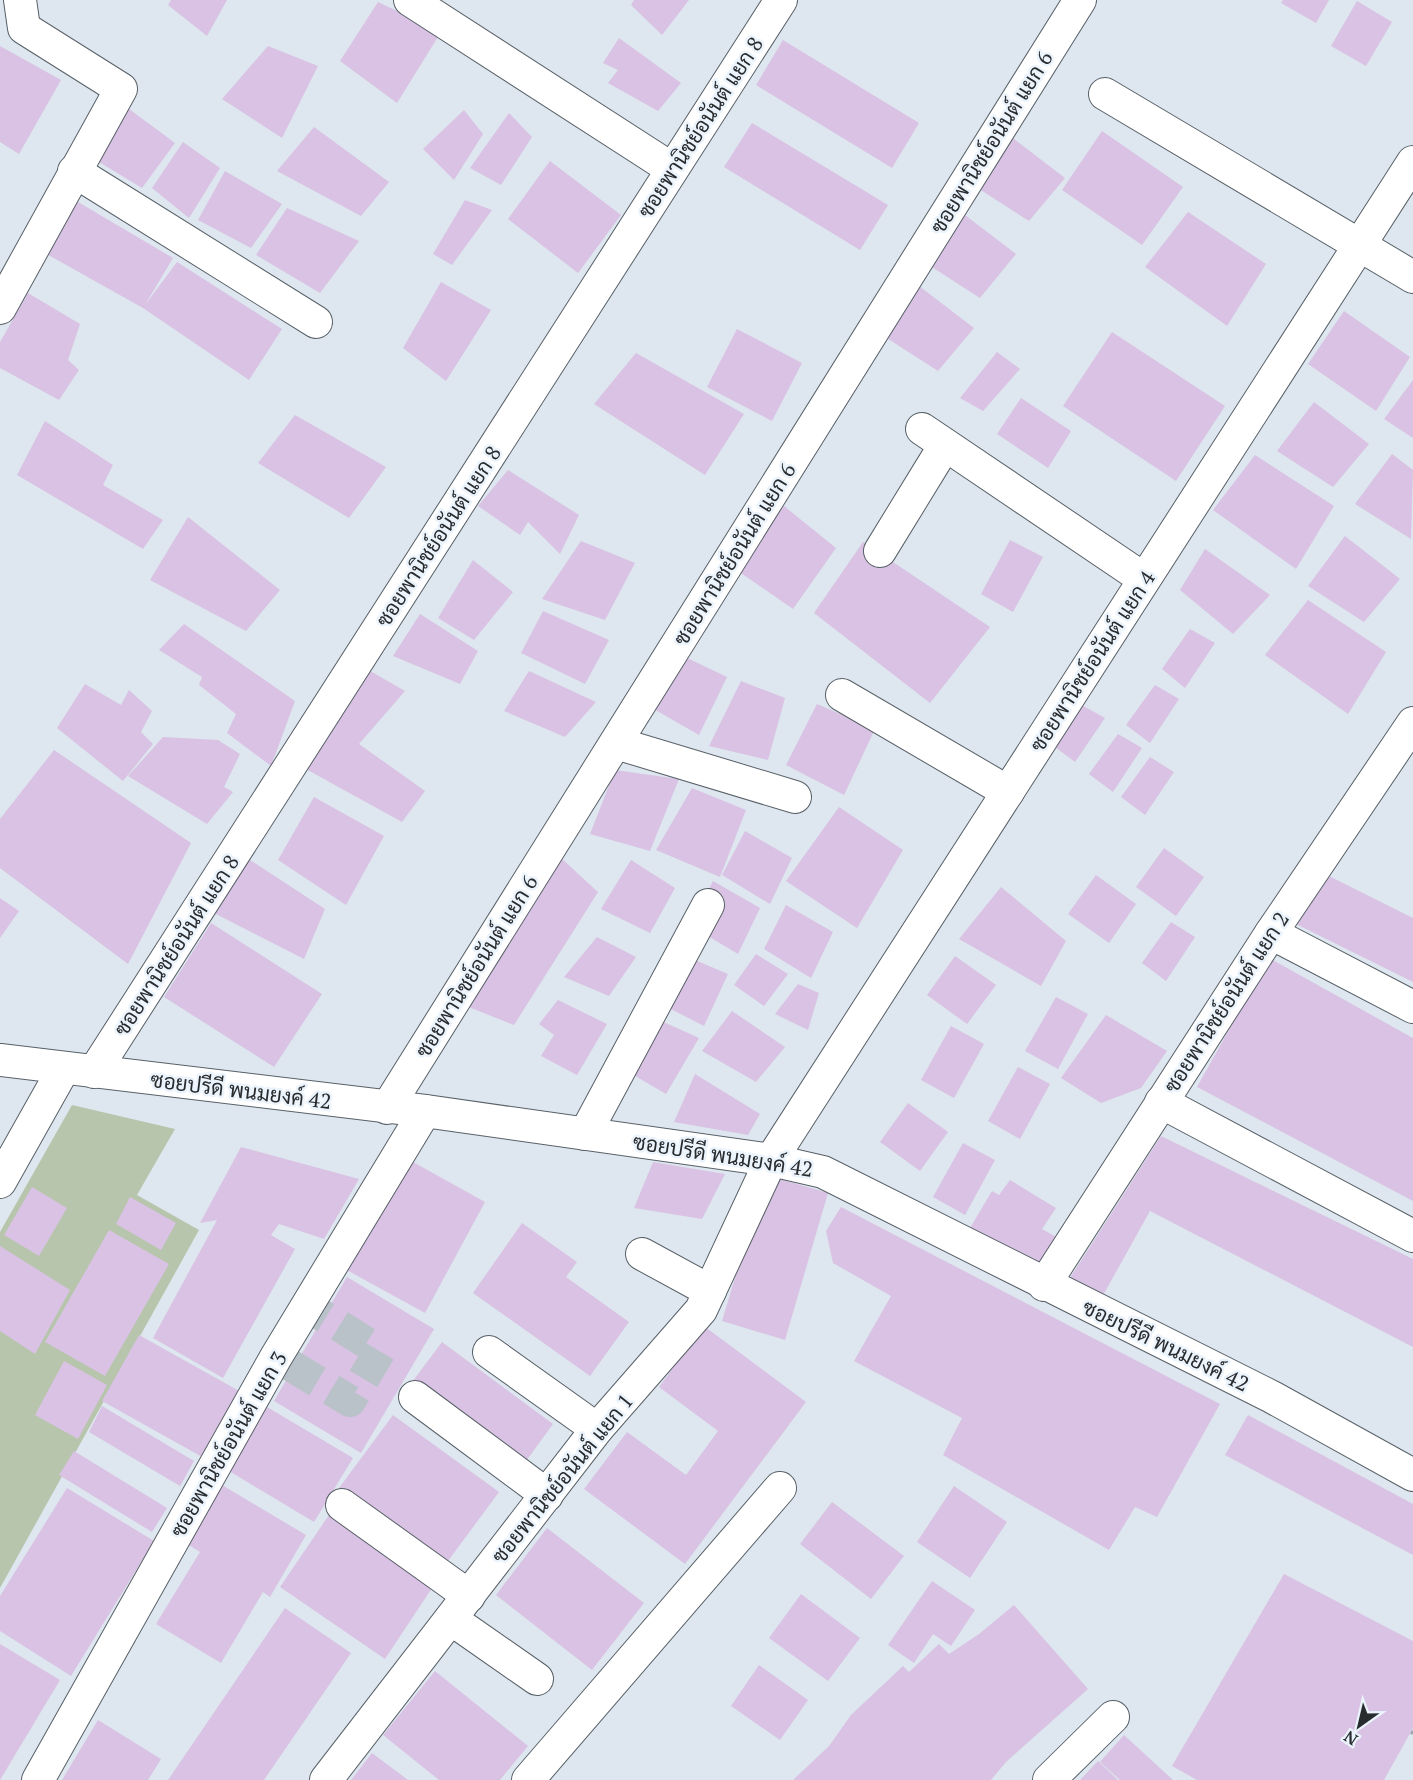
<svg xmlns="http://www.w3.org/2000/svg" width="1413" height="1780" font-family="'PT Serif',Sarabun,serif">
<rect width="100%" height="100%" fill="#dee7ef"/>
<path fill="#b7c5ac" d="M72 1105 175 1129 137 1195 199 1230 0 1588V1232Z"/>
<g fill="#d9c2e3">
<path d="M171 0H227L207 36 168 5Z"/>
<path d="M634 0H689L662 35 631 5Z"/>
<path d="M1283 0H1329L1316 23 1281 3Z"/>
<path d="M1357 1 1392 22 1366 66 1331 46Z"/>
<path d="M378 2 441 32 397 103 340 61Z"/>
<path d="M619 38 681 83 658 111 608 83 618 70 603 63Z"/>
<path d="M783 40 919 123 892 168 756 85Z"/>
<path d="M0 46 61 80 19 154 0 142Z"/>
<path d="M268 46 318 66 282 138 222 99Z"/>
<path d="M125 106 175 143 142 188 99 162Z"/>
<path d="M464 110 483 134 454 180 423 149Z"/>
<path d="M509 113 532 137 501 185 470 168Z"/>
<path d="M752 123 888 205 860 250 724 167Z"/>
<path d="M314 127 389 182 361 216 277 171Z"/>
<path d="M1102 131 1183 187 1142 245 1062 190Z"/>
<path d="M1010 136 1065 178 1029 221 973 185Z"/>
<path d="M183 142 220 168 189 218 152 188Z"/>
<path d="M550 161 621 215 578 273 508 219Z"/>
<path d="M225 171 282 204 251 248 198 220Z"/>
<path d="M73 199 173 258 145 305 177 262 282 329 249 380 143 308 43 252Z"/>
<path d="M465 200 492 210 452 265 433 254Z"/>
<path d="M287 208 359 241 320 293 256 255Z"/>
<path d="M961 212 1016 254 980 298 924 262Z"/>
<path d="M1188 212 1266 264 1227 326 1145 267Z"/>
<path d="M441 282 491 310 446 381 403 348Z"/>
<path d="M919 286 974 328 938 371 882 335Z"/>
<path d="M28 293 80 324 68 360 79 370 59 400 0 368V342Z"/>
<path d="M1344 311 1410 357 1376 411 1308 364Z"/>
<path d="M737 329 802 363 772 421 707 387Z"/>
<path d="M1112 332 1225 406 1176 481 1063 406Z"/>
<path d="M997 352 1020 369 983 411 960 398Z"/>
<path d="M636 353 744 414 705 475 594 404Z"/>
<path d="M1413 380V438L1384 419Z"/>
<path d="M1021 398 1071 431 1048 468 997 434Z"/>
<path d="M1314 402 1369 444 1333 487 1277 451Z"/>
<path d="M295 415 386 467 349 518 258 463Z"/>
<path d="M45 421 113 465 103 485 163 520 143 549 17 475Z"/>
<path d="M1392 454 1413 470 1411 539 1355 504Z"/>
<path d="M1255 455 1334 506 1296 569 1213 510Z"/>
<path d="M508 470 579 515 560 554 528 522 520 535 478 506Z"/>
<path d="M784 506 836 548 793 609 735 569Z"/>
<path d="M188 517 280 590 246 631 150 580Z"/>
<path d="M1345 536 1400 579 1364 622 1308 586Z"/>
<path d="M1010 540 1043 557 1013 612 981 594Z"/>
<path d="M581 541 635 563 605 620 542 599Z"/>
<path d="M863 542 990 627 930 703 814 613Z"/>
<path d="M1205 549 1270 595 1233 634 1180 590Z"/>
<path d="M473 560 513 592 474 640 438 618Z"/>
<path d="M1308 600 1386 652 1348 714 1265 655Z"/>
<path d="M543 611 609 640 585 684 521 653Z"/>
<path d="M420 614 478 651 460 684 393 656Z"/>
<path d="M184 624 295 701 271 766 227 733 236 714 199 685 202 677 159 650Z"/>
<path d="M1190 629 1215 643 1185 688 1162 669Z"/>
<path d="M683 656 727 677 699 735 652 708Z"/>
<path d="M365 668 405 691 359 744 425 791 402 822 304 768Z"/>
<path d="M529 671 596 702 565 737 504 711Z"/>
<path d="M741 681 785 698 768 760 709 746Z"/>
<path d="M85 684 121 705 129 690 152 711 141 732 153 744 123 781 57 728Z"/>
<path d="M1155 685 1179 699 1150 743 1126 725Z"/>
<path d="M817 704 875 729 844 795 786 765Z"/>
<path d="M1080 704 1105 718 1075 762 1051 744Z"/>
<path d="M1118 734 1142 748 1113 792 1089 774Z"/>
<path d="M163 737 218 740 240 754 224 787 233 792 207 824 128 776Z"/>
<path d="M54 750 191 843 128 964 0 868V819Z"/>
<path d="M1150 757 1174 772 1145 815 1121 797Z"/>
<path d="M615 770 679 779 650 851 590 834Z"/>
<path d="M692 788 746 810 720 877 656 850Z"/>
<path d="M314 797 384 836 346 905 278 860Z"/>
<path d="M839 807 903 850 857 928 786 881Z"/>
<path d="M745 831 792 858 770 904 722 875Z"/>
<path d="M1164 848 1204 877 1176 916 1136 887Z"/>
<path d="M247 858 325 909 304 959 210 911Z"/>
<path d="M561 858 598 892 514 1025 466 1006Z"/>
<path d="M631 860 675 888 650 933 601 909Z"/>
<path d="M1325 874 1413 918V982L1296 924Z"/>
<path d="M1096 875 1136 904 1109 943 1068 914Z"/>
<path d="M713 881 760 908 738 954 691 926Z"/>
<path d="M1001 887 1066 941 1041 986 959 939Z"/>
<path d="M0 898 19 911 0 938Z"/>
<path d="M786 905 833 932 811 978 764 949Z"/>
<path d="M1171 922 1195 937 1166 981 1142 963Z"/>
<path d="M211 923 322 994 274 1067 164 997Z"/>
<path d="M597 937 636 957 609 996 564 977Z"/>
<path d="M756 954 788 974 764 1006 734 985Z"/>
<path d="M955 956 996 985 967 1024 927 995Z"/>
<path d="M690 958 728 974 704 1026 665 1006Z"/>
<path d="M1269 958 1413 1038V1201L1197 1087Z"/>
<path d="M798 984 819 993 808 1030 775 1014Z"/>
<path d="M1056 997 1088 1014 1058 1069 1025 1051Z"/>
<path d="M558 1000 607 1024 577 1075 541 1056 554 1035 539 1024Z"/>
<path d="M732 1011 785 1047 756 1082 702 1051Z"/>
<path d="M1106 1015 1167 1051 1141 1088 1101 1103 1061 1078Z"/>
<path d="M657 1019 699 1038 666 1094 625 1070Z"/>
<path d="M951 1026 984 1044 954 1098 921 1080Z"/>
<path d="M1018 1067 1050 1084 1020 1139 988 1121Z"/>
<path d="M695 1074 760 1114 748 1135 674 1122Z"/>
<path d="M908 1103 948 1132 920 1171 880 1142Z"/>
<path d="M1161 1136 1413 1259V1347L1150 1211 1101 1299 1068 1281Z"/>
<path d="M963 1143 995 1160 965 1215 933 1197Z"/>
<path d="M241 1147 359 1179 324 1239 279 1224 271 1235 295 1249 223 1378 153 1338 217 1220 200 1223Z"/>
<path d="M404 1157 485 1202 425 1313 343 1268Z"/>
<path d="M653 1162 725 1174 702 1219 634 1208Z"/>
<path d="M766 1175 828 1193 785 1340 722 1321Z"/>
<path d="M1010 1180 1056 1208 1042 1229 1058 1238 1042 1265 967 1233 992 1191 999 1195Z"/>
<path d="M32 1187 67 1208 39 1256 4 1235Z"/>
<path d="M130 1197 176 1223 161 1250 116 1224Z"/>
<path d="M841 1207 1220 1404 1157 1517 1135 1507 1109 1550 943 1455 962 1418 854 1361 891 1296 833 1263 826 1231Z"/>
<path d="M522 1223 577 1262 566 1277 629 1322 590 1376 473 1293Z"/>
<path d="M109 1230 169 1264 105 1376 45 1342Z"/>
<path d="M0 1246 70 1290 35 1354 0 1331Z"/>
<path d="M347 1277 434 1329 361 1453 274 1401Z"/>
<path d="M704 1326 806 1402 685 1564 584 1489 627 1432 686 1475 718 1431 659 1387Z"/>
<path d="M139 1335 241 1392 204 1458 102 1401Z"/>
<path d="M442 1342 553 1424 521 1468 409 1386Z"/>
<path d="M64 1361 107 1385 78 1439 35 1415Z"/>
<path d="M102 1406 194 1461 180 1486 89 1432Z"/>
<path d="M267 1407 353 1458 314 1522 229 1471Z"/>
<path d="M393 1415 499 1492 445 1565 339 1488Z"/>
<path d="M1248 1415 1413 1504V1555L1225 1455Z"/>
<path d="M74 1451 167 1508 152 1532 59 1475Z"/>
<path d="M222 1485 306 1535 270 1597 263 1592 221 1663 156 1624 200 1552 187 1544Z"/>
<path d="M954 1486 1007 1522 970 1578 917 1542Z"/>
<path d="M67 1488 154 1541 71 1676 0 1631V1596Z"/>
<path d="M832 1502 904 1556 871 1599 800 1544Z"/>
<path d="M331 1512 436 1582 385 1659 280 1587Z"/>
<path d="M547 1528 644 1603 592 1670 496 1595Z"/>
<path d="M1284 1574 1413 1641V1728L1384 1780H1197L1172 1766Z"/>
<path d="M932 1581 975 1610 951 1646 933 1634 914 1663 888 1645Z"/>
<path d="M801 1594 860 1638 828 1681 769 1638Z"/>
<path d="M1014 1605 1088 1689 1006 1762 991 1780H793L829 1746 851 1715 903 1666 909 1672 939 1644 949 1654 979 1634Z"/>
<path d="M285 1608 351 1653 264 1780H168Z"/>
<path d="M0 1644 60 1680 0 1780Z"/>
<path d="M759 1665 808 1700 780 1740 731 1706Z"/>
<path d="M435 1671 528 1746 500 1780H439L383 1735Z"/>
<path d="M98 1720 161 1759 148 1780H62Z"/>
<path d="M1124 1735 1173 1780H1120L1100 1762Z"/>
<path d="M372 1753 408 1780H351Z"/>
<path d="M1098 1761 1118 1780H1080Z"/>
</g>
<g fill="none" stroke-linecap="round" stroke-linejoin="round">
<path stroke="#bac2c9" stroke-width="32" stroke-dasharray="32 16" stroke-linecap="butt" d="M290 1365 350 1401 380 1351 320 1314"/>
<g stroke="#586067" stroke-width="34">
<g id="minor">
<path d="M410 0 672 169"/>
<path d="M1105 94 1413 277"/>
<path d="M74 171 316 322"/>
<path d="M0 308 121 89 24 28 20 0"/>
<path d="M922 429 1144 579"/>
<path d="M880 551 945 445"/>
<path d="M842 695 1008 792"/>
<path d="M616 743 795 797"/>
<path d="M1271 933 1413 1007"/>
<path d="M0 1060 425 1111 771 1160 823 1172 1272 1397 1413 1475"/>
<path d="M94 1072 781 0"/>
<path d="M1161 1102 1413 1236"/>
<path d="M387 1108 1080 0"/>
<path d="M585 1134 708 905"/>
<path d="M0 1182 64 1068"/>
<path d="M642 1254 710 1291"/>
<path d="M1044 1285 1271 933 1413 723"/>
<path d="M489 1352 597 1429"/>
<path d="M415 1397 547 1495"/>
<path d="M342 1505 469 1596"/>
<path d="M451 1619 537 1679"/>
<path d="M38 1780 276 1357 425 1111"/>
<path d="M326 1780 597 1429 701 1310 771 1160 1413 162"/>
<path d="M528 1780 780 1488"/>
<path d="M1049 1780 1113 1717"/>
</g>
</g>
<path stroke="#9ba2a8" stroke-width="4" stroke-dasharray="4.5 4.5" stroke-linecap="butt" d="M1411 1732 1413 1733"/>
<use href="#minor" stroke="#fff" stroke-width="32"/>
</g>
<g text-anchor="middle" dominant-baseline="central" stroke-width="5" stroke-linejoin="round" paint-order="stroke">
<g font-size="21" fill="#292c2f" stroke="#ebf4fc">
<text transform="translate(700 127) rotate(-57)">ซอยพานิชย์อนันต์ แยก 8</text>
<text transform="translate(991 142) rotate(-58)">ซอยพานิชย์อนันต์ แยก 6</text>
<text transform="translate(438 536) rotate(-57)">ซอยพานิชย์อนันต์ แยก 8</text>
<text transform="translate(734 554) rotate(-58)">ซอยพานิชย์อนันต์ แยก 6</text>
<text transform="translate(1092 661) rotate(-57)">ซอยพานิชย์อนันต์ แยก 4</text>
<text transform="translate(176 945) rotate(-57)">ซอยพานิชย์อนันต์ แยก 8</text>
<text transform="translate(476 966) rotate(-58)">ซอยพานิชย์อนันต์ แยก 6</text>
<text transform="translate(1226 1002) rotate(-57)">ซอยพานิชย์อนันต์ แยก 2</text>
<text transform="translate(241 1090) rotate(7)">ซอยปรีดี พนมยงค์ 42</text>
<text transform="translate(723 1155) rotate(9)">ซอยปรีดี พนมยงค์ 42</text>
<text transform="translate(1166 1345) rotate(26)">ซอยปรีดี พนมยงค์ 42</text>
<text transform="translate(228 1444) rotate(-60)">ซอยพานิชย์อนันต์ แยก 3</text>
<text transform="translate(562 1478) rotate(-51)">ซอยพานิชย์อนันต์ แยก 1</text>
</g>
</g>
<g transform="translate(1359 1726) rotate(214)" stroke="#ebf4fc" stroke-width="4.5" paint-order="stroke">
<path d="M0-4.5L10 22L0 15L-10 22Z" fill="#292c2f"/>
<text y="-9" font-size="16" font-weight="bold" text-anchor="middle" fill="#292c2f">N</text>
</g>
</svg>
